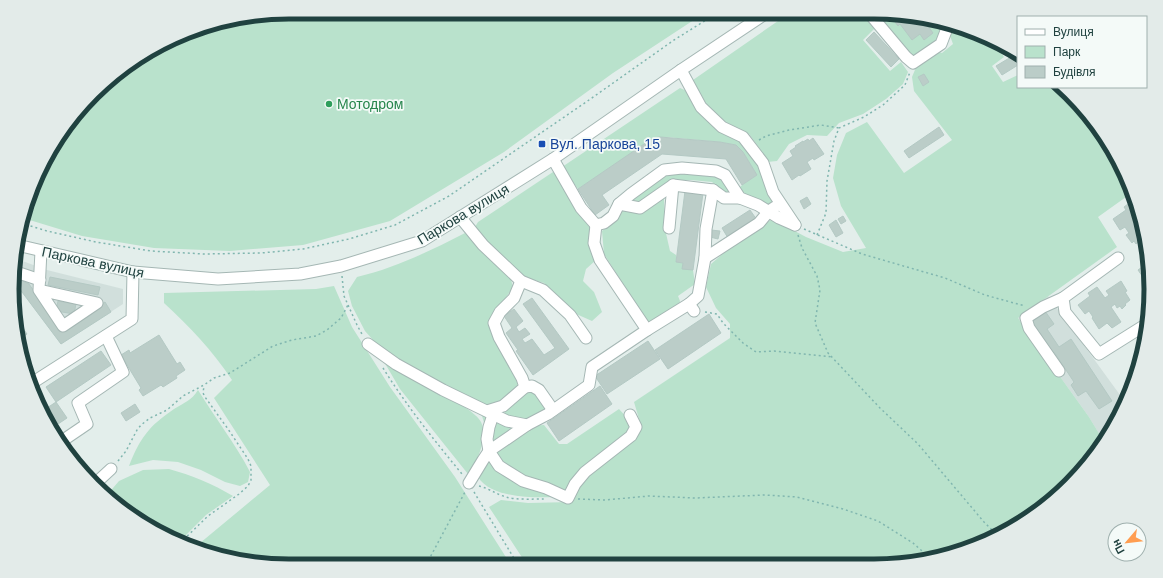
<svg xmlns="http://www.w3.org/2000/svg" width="1163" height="578" font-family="Helvetica,sans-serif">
<rect width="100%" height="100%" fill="#e3eeeb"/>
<g fill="#d1dfdc">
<path d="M17 259 47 270 123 289V304L61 344 22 292 16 289Z"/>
<path d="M1048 296 1120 395 1132 387 1123 411 1103 440 1089 417 1018 318Z"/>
</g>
<g fill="#b9e2cc">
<path d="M289 12H706L613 73 504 152 390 221 303 245 230 251 154 248 82 236 23 218 33 183 59 135 120 69 200 27Z"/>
<path d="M791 12 862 13 875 28 863 40 890 71 901 62 908 72 903 84 886 99 863 114 839 123 827 136 807 135 789 144 777 161 767 162 760 149 749 134 727 123 708 107 693 80Z"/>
<path d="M873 13H892L946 22 937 43 916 58 908 55Z"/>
<path d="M955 25 998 42 996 44 1004 57 992 66 1003 82 1018 75V87H1062L1082 106 1114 150 1133 192 1098 217 1117 247 1018 318 1089 417 1103 440 1082 471 1042 509 980 545 910 564 527 565 489 507 501 500 528 503 572 502 577 489 590 474 608 461 636 436 642 429 634 402 730 338V324L716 308 706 287 711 264 734 244 754 233 772 219 806 237 843 252 866 248 841 206 833 178 837 155 846 133 867 122 904 173 952 140 914 91 912 77 917 65 936 51 942 53 953 44 949 33Z"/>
<path d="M680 88 687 91 703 116 716 129 734 135 750 151 761 168 774 203 768 207 743 195 739 188 742 185 757 175 743 152 736 145 720 142 666 137 654 138 578 189 562 167Z"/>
<path d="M553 172 558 176 592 228 596 260 586 269 583 281 594 292 602 312 592 321 574 313 544 283 525 277 485 244 475 227 478 222Z"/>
<path d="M675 172 711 175 722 180 731 194H727L712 182 691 180 670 181 637 204 630 201 663 175Z"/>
<path d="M664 197 665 229 670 251 676 255V261L683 263 693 270 695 284 678 296 680 301 679 307 648 323 604 254 602 231 613 222 622 209Z"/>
<path d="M465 233 510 276 513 287 495 314 517 378 518 389 508 399 491 407 480 406 382 350 365 331 352 306 348 291 357 277C395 268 430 251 465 233Z"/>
<path d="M334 286 352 327 390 387 455 477 511 565H271L218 557 194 548 270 485 214 398 232 380C212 350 190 327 164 303V293L316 289Z"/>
<path d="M383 360C398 370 414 379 430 388 443 395 474 409 481 422 488 436 478 462 468 474L400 389Z"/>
<path d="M198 390C215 418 235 443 250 472L248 482 240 486 225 482 201 470 178 462 153 460 129 466C140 438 149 426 174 409 185 402 191 401 198 390Z"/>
<path d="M533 390 547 410 526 423 503 416 508 407 520 397Z"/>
<path d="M619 409 630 421V430L568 489 564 491 548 487 507 469 494 453 528 426 544 425 559 444H567Z"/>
<path d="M481 413 520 427 492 447Z"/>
<path d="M486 459 555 497C533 498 491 498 478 477Z"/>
<path d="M169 469C191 475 213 484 233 496L206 515 179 542 167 538 107 495 119 481 143 470Z"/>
</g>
<g fill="#bbcdc8" stroke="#b4c9c4">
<path d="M897 13 925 18 923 19 933 33 924 40 920 34 912 40 900 24 898 26 892 18Z"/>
<path d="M874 32 899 59 891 67 866 40Z"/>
<path d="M1016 54 1018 57V65L1002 75 996 66Z"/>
<path d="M924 74 929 82 923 86 918 77Z"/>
<path d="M939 127 944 135 909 158 904 151Z"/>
<path d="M660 137 720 142 736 145 743 152 757 175 742 185 726 159 662 154 602 195 609 205 595 215 578 189 647 142 654 138Z"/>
<path d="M813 138 824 154 814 160 813 158 807 162 811 169 800 176 799 175 792 180 782 163 793 156 790 151 796 147 795 146 803 141V142L808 139 809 141Z"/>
<path d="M685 191 703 193 693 270 682 269 683 263 676 262Z"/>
<path d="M807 197 811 204 804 209 800 201Z"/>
<path d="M1136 198 1145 239 1144 236 1140 239 1141 240 1136 244 1134 241 1132 243 1126 235 1129 233 1125 227 1120 230 1113 219 1126 210 1124 207Z"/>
<path d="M750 210 757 220 728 238 722 228Z"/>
<path d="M843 216 846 221 841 224 838 219Z"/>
<path d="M836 220 843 233 836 237 829 225Z"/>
<path d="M711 230 720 231 718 239 710 237Z"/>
<path d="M1149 262V277L1145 280 1138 270Z"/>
<path d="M50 277 100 287 98 295 48 285Z"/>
<path d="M16 278 29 284 61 330 105 302 111 312 61 344 22 292 16 289Z"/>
<path d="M1121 281 1127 291 1125 292 1130 300 1125 304 1126 305 1122 309 1120 306 1117 308 1115 304 1111 307 1121 322 1112 328 1107 323 1099 329 1092 318 1093 317 1089 311 1085 314 1078 305 1090 296 1088 293 1097 287 1105 298 1109 295 1106 291Z"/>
<path d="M532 298 569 349 533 375 516 351 518 350 506 333 512 328 504 316 514 309 523 321 516 327 519 332 525 328 530 334 522 339 525 343 532 339 544 355 555 348 523 304Z"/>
<path d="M58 301 76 304 74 314 56 311Z"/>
<path d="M1045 311 1054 324 1047 329 1059 347 1071 339 1112 401 1099 409 1086 391 1078 396 1071 385 1074 382 1054 352 1051 354 1030 322Z"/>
<path d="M709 314 721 333 668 369 655 350Z"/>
<path d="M15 317 27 334 19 340 14 325Z"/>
<path d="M159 335 177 364 180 362 185 370 176 376 177 378 163 387 161 385 143 396 139 390 141 388 121 355 129 350 130 353Z"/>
<path d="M648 341 660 359 607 394 595 376Z"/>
<path d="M101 351 111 365 56 402 46 387Z"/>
<path d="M600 386 612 404 559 441 547 423Z"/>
<path d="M56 402 67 418 52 428 41 412Z"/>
<path d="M135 404 140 412 126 421 121 413Z"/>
</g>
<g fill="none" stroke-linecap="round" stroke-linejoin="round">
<g stroke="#a5b7b4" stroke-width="13">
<g id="minor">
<path d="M869 13 906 57 913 63 941 44 949 23"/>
<path d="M681 70 701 107 722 127 743 137 763 163 773 192 795 225"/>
<path d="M553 159 581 208 596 225 604 223 613 216 619 204 631 194 664 170 682 168 716 171 725 175 740 198 758 205 779 218 795 225"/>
<path d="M619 204 640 208 673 185 713 190 724 198H740"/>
<path d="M460 217 483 245 521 281 543 290 570 315 586 338"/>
<path d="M596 225 594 243 600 260 647 330"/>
<path d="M669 228 673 185"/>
<path d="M17 245 133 272 218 279 300 274 341 266 422 241 553 159 681 70 768 12"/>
<path d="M705 258 759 223 769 211 775 207"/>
<path d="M1118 258 1063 298 1065 312 1099 354 1142 327 1147 330"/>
<path d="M16 272 40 280"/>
<path d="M39 290 97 303 63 326 39 290 41 251"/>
<path d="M689 304 698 296 705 258 706 229 713 190"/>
<path d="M368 344 396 364 443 390 507 421 527 425 548 414 589 385 592 367 647 330 689 304 694 311"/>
<path d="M1059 371 1029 328 1026 318 1043 307 1063 298"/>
<path d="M32 383 132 319 133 272"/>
<path d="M525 387 532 386 539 390 553 410"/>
<path d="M487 411 503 406 525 387 522 378 499 337 494 323 500 312 514 298 521 281"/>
<path d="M493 415 489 427 487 439 489 451 499 466 523 481 546 488 568 498 575 484 585 472 631 436 636 427 630 415"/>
<path d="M62 441 87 424 78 403 123 372 106 336"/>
<path d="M469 483 483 460 489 451 527 425"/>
<path d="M93 484 98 481 111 469"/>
</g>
</g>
<g stroke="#80b6af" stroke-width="1.5" stroke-dasharray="2 3" stroke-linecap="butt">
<path d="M759 140 766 136 789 130 821 125 839 128"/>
<path d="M21 223 47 231 96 242 151 251 204 254 261 253 303 249 349 239 395 225 449 196 589 100 674 40 719 12"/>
<path d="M804 229 862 254 945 278 985 295 1025 306"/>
<path d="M798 235 802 248 817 276 820 290 815 323 828 353 880 408 918 444 984 522 997 535"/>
<path d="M817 235 826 213 827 181 834 141 839 128 864 117 883 105 905 85 910 72"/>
<path d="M342 276 344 296 357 325 363 336"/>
<path d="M705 312 717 314 723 323 743 343 756 352 774 351 833 357"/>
<path d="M383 368C406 405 434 440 462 474"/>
<path d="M118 461 126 451 137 430 141 425 150 418 167 410 183 396 204 385 214 378 230 373 273 346 292 340 316 336 327 330 341 318 348 305"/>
<path d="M479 486C488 488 496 494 506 497 516 500 533 499 544 499"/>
<path d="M474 492 518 565"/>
<path d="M578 499 605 500 649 496 695 498 765 495 797 497 843 509 878 521 913 543 930 558"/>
<path d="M180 543 208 516 239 494 248 486 251 480V466L248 459 228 429 205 397 203 393 204 386"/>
<path d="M426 565 465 492"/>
</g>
<use href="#minor" stroke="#fff" stroke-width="11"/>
</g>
<circle fill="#2e9e5b" stroke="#f4faf8" stroke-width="1.5" cx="329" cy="104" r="4"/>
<rect fill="#1a4fb4" stroke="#f4faf8" stroke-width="1.5" x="538" y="140" width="8" height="8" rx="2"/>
<g text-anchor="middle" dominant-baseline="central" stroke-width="3.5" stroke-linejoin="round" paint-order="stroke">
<g font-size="14" fill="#27864d" stroke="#f4faf8" text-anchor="start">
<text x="337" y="104">Мотодром</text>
</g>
<g font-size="14" fill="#164399" stroke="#f4faf8" text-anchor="start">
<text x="550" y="144">Вул. Паркова, 15</text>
</g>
<g font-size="14" fill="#204240" stroke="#f4faf8">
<text transform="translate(463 214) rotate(-31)">Паркова вулиця</text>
<text transform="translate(93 262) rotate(12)">Паркова вулиця</text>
</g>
</g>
<path d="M0 0H1163V578H0ZM289 19H874A270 270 0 0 1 1144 289V289A270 270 0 0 1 874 559H289A270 270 0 0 1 19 289V289A270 270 0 0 1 289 19Z" fill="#e3ebe9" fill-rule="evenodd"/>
<path fill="none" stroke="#204240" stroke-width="5" d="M289 19H874A270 270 0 0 1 1144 289V289A270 270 0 0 1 874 559H289A270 270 0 0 1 19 289V289A270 270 0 0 1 289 19Z"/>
<rect x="1017" y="16" width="130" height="72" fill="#f4faf8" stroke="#9fb0ae"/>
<rect x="1025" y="29" width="20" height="6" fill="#ffffff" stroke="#9fb0ae"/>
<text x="1053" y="36" font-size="12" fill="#204240">Вулиця</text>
<rect x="1025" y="46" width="20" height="12" fill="#b9e2cc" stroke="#9fb0ae"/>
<text x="1053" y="56" font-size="12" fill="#204240">Парк</text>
<rect x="1025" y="66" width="20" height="12" fill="#bbcdc8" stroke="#9fb0ae"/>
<text x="1053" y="76" font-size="12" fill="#204240">Будівля</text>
<g transform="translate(1127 542) rotate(242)"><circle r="19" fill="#f4faf8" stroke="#9fb0ae"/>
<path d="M0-3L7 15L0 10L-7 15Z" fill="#ff9d50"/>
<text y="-6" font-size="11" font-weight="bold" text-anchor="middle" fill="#204240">Пн</text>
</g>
</svg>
